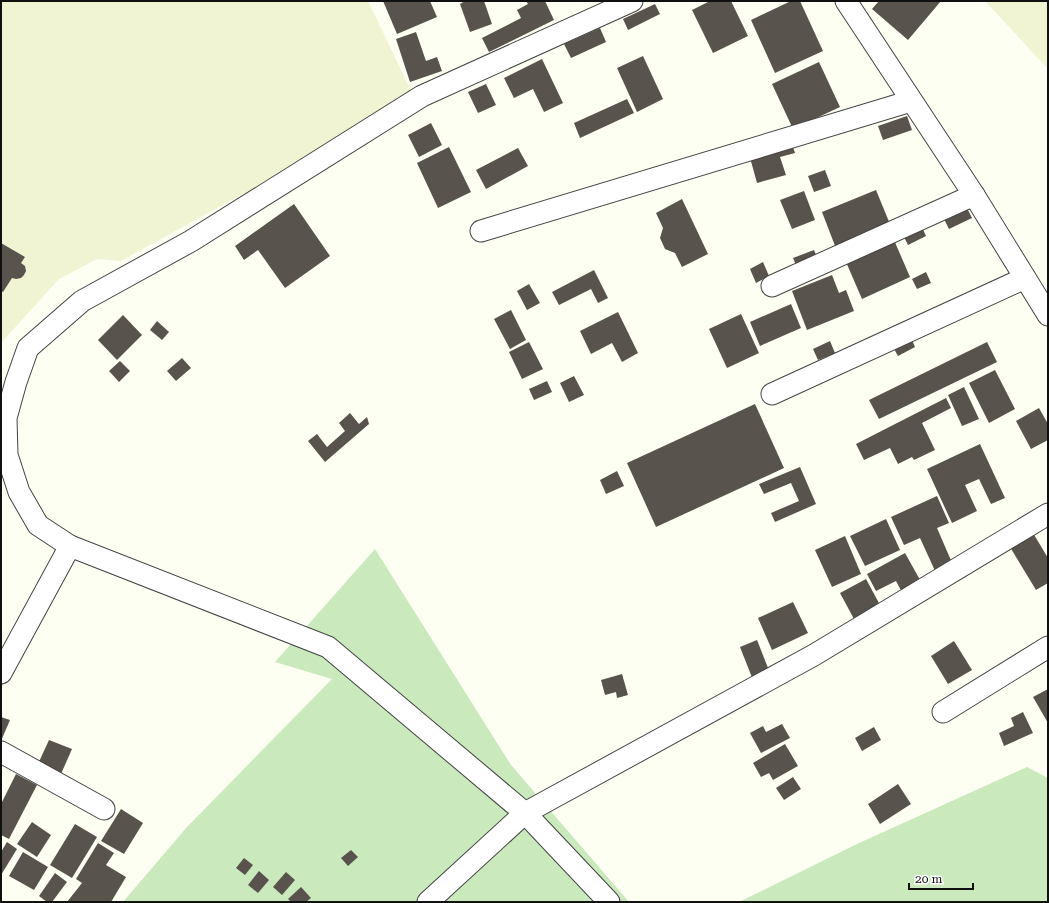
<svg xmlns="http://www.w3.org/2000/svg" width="1049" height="903" font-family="'Roboto Serif',serif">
<rect width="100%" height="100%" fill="#fefff3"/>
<g fill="#f0f4d3">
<path d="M1 1H368L415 99 121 261 97 259 59 279 1 343Z"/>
<path d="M985 1H1048V69Z"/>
</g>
<g fill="#cae9bd">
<path d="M375 549 511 765 629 902H123L187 827 332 679 275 662Z"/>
<path d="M1027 767 1048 778V902H739L857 844Z"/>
</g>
<g fill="#58534c">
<path d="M383 1H430L437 17 397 34Z"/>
<path d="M465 1H484L492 24 470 32 460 4Z"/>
<path d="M526 1H545L554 20 489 52 482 38 521 18 517 10 528 4Z"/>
<path d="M710 1H731L748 36 713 53 692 10Z"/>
<path d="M791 1H800L823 51 775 73 751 20Z"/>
<path d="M879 1H941L908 40 872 9Z"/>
<path d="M655 4 660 14 628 30 623 19Z"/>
<path d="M600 28 606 42 571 58 564 44Z"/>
<path d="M416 32 426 61 437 57 442 71 410 82 396 39Z"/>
<path d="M643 56 663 99 637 112 617 68Z"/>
<path d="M542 59 563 103 544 112 533 89 514 98 504 78Z"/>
<path d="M819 62 840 107 793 129 772 84Z"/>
<path d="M486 84 496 105 478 113 468 92Z"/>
<path d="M627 99 634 113 580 138 574 123Z"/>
<path d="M907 116 912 130 883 140 878 126Z"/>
<path d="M431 123 442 145 419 157 408 135Z"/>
<path d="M791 141 795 153 780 157 786 175 757 183 749 154Z"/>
<path d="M449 147 471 192 438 208 417 163Z"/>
<path d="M518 148 528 166 486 189 476 170Z"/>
<path d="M825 170 831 186 814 192 808 176Z"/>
<path d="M876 190 892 229 837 251 822 212Z"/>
<path d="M804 191 815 220 792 229 780 200Z"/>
<path d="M682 199 708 254 682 267 675 253 665 249 660 238 663 228 656 213Z"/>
<path d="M294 204 330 256 285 288 258 250 244 260 235 246Z"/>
<path d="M965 204 972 218 949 229 942 215Z"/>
<path d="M921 225 926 236 908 245 903 235Z"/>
<path d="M894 240 910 277 862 299 846 262Z"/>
<path d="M1 243 25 257 21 263 25 266 26 271 24 275 21 278 16 279 12 278 3 292 1 291Z"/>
<path d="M814 250 819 262 798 270 793 258Z"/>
<path d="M763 262 769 276 756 283 750 269Z"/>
<path d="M594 270 608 298 598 303 591 289 559 305 552 292Z"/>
<path d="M926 272 931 283 917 289 912 279Z"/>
<path d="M832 275 839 293 846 290 854 311 807 330 792 291Z"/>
<path d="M529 284 540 303 527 310 517 291Z"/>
<path d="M791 304 801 328 760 346 750 322Z"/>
<path d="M511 310 526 340 510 349 494 319Z"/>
<path d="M618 312 638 353 622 362 612 343 591 354 580 331Z"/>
<path d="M741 314 759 353 727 368 709 329Z"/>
<path d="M123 315 142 335 117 360 98 340Z"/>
<path d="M157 321 169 332 162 340 150 330Z"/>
<path d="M911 338 915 347 898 356 893 347Z"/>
<path d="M830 341 835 353 818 360 813 349Z"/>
<path d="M529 342 543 369 522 379 509 352Z"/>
<path d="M987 342 997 362 879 419 869 400Z"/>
<path d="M182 358 191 368 176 381 167 371Z"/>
<path d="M120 361 130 371 119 382 109 371Z"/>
<path d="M995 370 1015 409 989 423 969 383Z"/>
<path d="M574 376 584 395 569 402 560 383Z"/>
<path d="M547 381 552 392 534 400 529 389Z"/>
<path d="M964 387 979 419 962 426 948 395Z"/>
<path d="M946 398 951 408 922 423 935 450 914 460 912 457 898 464 890 448 864 460 856 444Z"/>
<path d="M755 404 784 468 656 527 627 463Z"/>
<path d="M1039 408 1048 424V440L1031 449 1016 421Z"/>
<path d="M350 413 359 424 367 417 369 424 325 462 308 441 317 434 327 447 345 431 339 423Z"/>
<path d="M980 444 1005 498 991 504 979 479 965 485 977 511 952 523 927 469Z"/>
<path d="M800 467 816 504 775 522 771 513 799 501 791 483 764 494 759 484Z"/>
<path d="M617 471 624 486 606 494 600 480Z"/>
<path d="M937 496 949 523 937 528 953 565 936 573 920 538 904 545 891 517Z"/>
<path d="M886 519 900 550 865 566 850 536Z"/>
<path d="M1033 533 1048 558V583L1036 590 1010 547Z"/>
<path d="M845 536 861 574 832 587 815 550Z"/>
<path d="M905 553 924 587 905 598 896 581 876 591 867 574Z"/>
<path d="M866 579 880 605 854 619 840 593Z"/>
<path d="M793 602 808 633 772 650 758 618Z"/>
<path d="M757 640 770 673 753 680 740 647Z"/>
<path d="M954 641 972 670 948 684 931 656Z"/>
<path d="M622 674 628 695 617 698 616 692 605 695 601 680Z"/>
<path d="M1048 689V723L1033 697Z"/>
<path d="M1023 712 1033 733 1004 746 999 733 1014 726 1011 718Z"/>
<path d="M1 717 10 720 1 741Z"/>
<path d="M782 724 790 738 761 753 750 733 763 726 766 732Z"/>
<path d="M874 727 881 740 862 751 855 738Z"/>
<path d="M49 740 72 749 61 774 38 764Z"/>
<path d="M785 744 798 766 773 780 769 773 761 777 753 763Z"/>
<path d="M16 774 37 785 9 839 1 835V804Z"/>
<path d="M793 777 801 789 784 800 776 788Z"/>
<path d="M898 784 911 804 880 824 868 804Z"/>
<path d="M121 809 143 823 124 854 101 841Z"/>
<path d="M32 822 51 835 37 857 17 844Z"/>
<path d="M75 824 97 837 72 878 50 865Z"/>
<path d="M7 842 17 849 1 875V852Z"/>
<path d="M98 843 114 853 106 865 126 877 111 902H67L82 883 76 879Z"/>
<path d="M351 850 358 857 348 866 341 858Z"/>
<path d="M23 852 48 867 34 890 9 876Z"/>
<path d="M244 858 253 865 245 875 236 868Z"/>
<path d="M259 871 269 880 258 893 248 885Z"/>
<path d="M286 872 295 880 282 895 273 887Z"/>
<path d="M55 873 67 882 52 902H47L39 896Z"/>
<path d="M301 887 311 898 306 902H291L288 899Z"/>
</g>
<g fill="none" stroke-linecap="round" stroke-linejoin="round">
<g stroke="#434343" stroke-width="23">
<g id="minor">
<path d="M846 1 974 195 1048 315"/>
<path d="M481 231 911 101"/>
<path d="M772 286 974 195"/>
<path d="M772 394 1025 278"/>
<path d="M70 546 328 647 525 813 609 902"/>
<path d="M1 673 70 546 38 525 19 492 7 455 6 418 16 382 28 348 82 301 191 241 422 96 632 1"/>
<path d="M943 712 1048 647"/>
<path d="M1 752 104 809"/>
<path d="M428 902 525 813 814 655 1048 514"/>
</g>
</g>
<use href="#minor" stroke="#fff" stroke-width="21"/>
</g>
<rect width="1049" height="903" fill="none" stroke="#101010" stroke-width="4"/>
<path d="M909 883v6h64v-6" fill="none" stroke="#101010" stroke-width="2"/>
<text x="915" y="883" font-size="12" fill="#101010" stroke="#ffffff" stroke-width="3" paint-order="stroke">20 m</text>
</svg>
